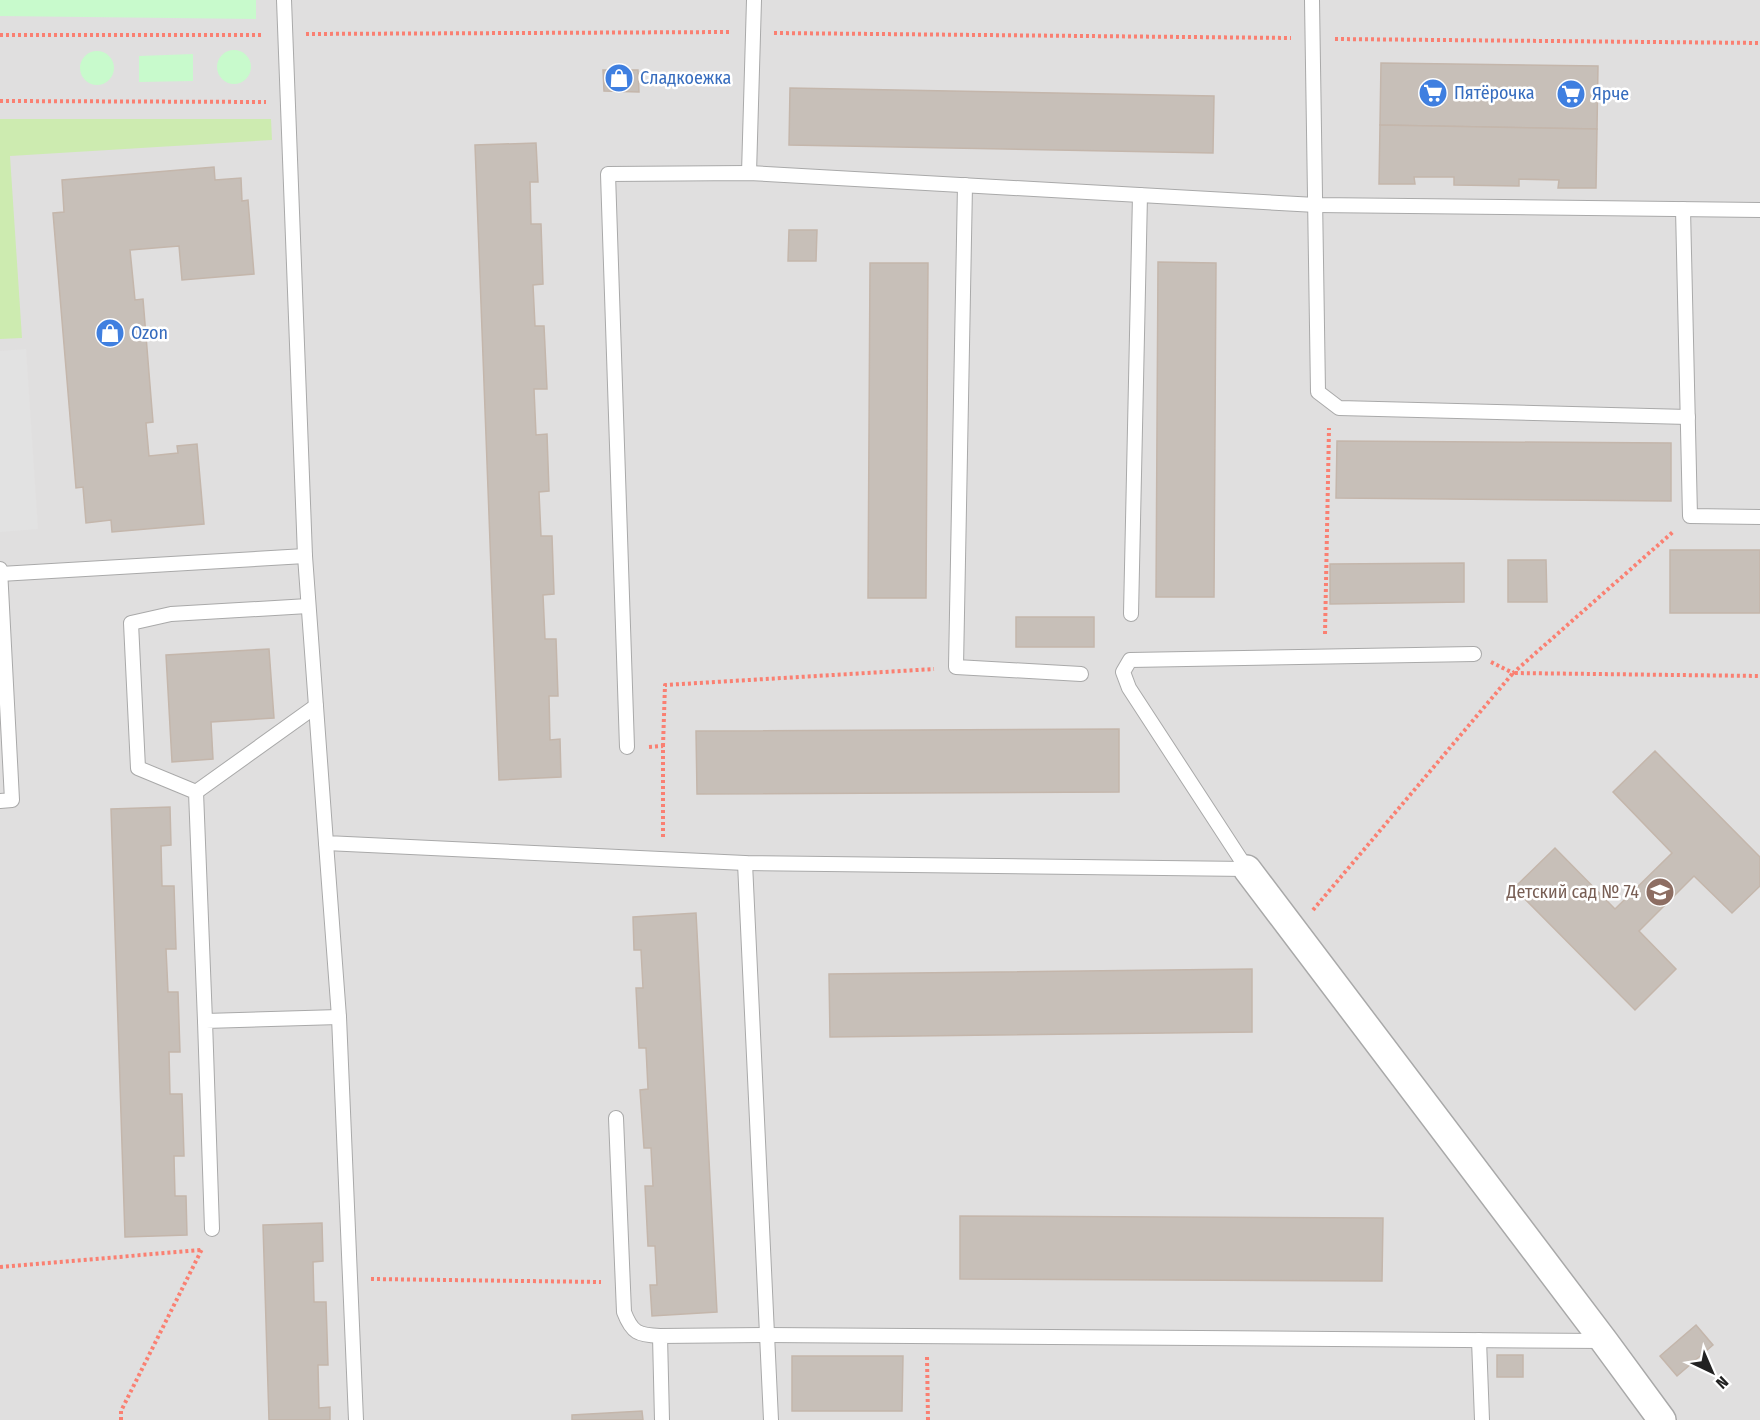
<svg xmlns="http://www.w3.org/2000/svg" width="1760" height="1420" font-family="'Fira Sans Condensed',sans-serif">
<rect width="100%" height="100%" fill="#f2efe9"/>
<rect fill="#e0dfdf" x="0" y="0" width="1760" height="1420"/>
<path fill="#cdebb0" d="M0 119H271L272 140 10 156 22 338 0 339Z"/>
<g fill="#c8facc">
<path d="M0 0H256V19L0 16Z"/>
<circle cx="234" cy="67" r="17"/>
<circle cx="97" cy="68" r="17"/>
<path d="M193 54V81L139 82V56Z"/>
</g>
<path fill="#e2e2e2" d="M26 349 38 529 0 532V351Z"/>
<g fill="#c7bfb8" stroke="#c4b6ab" stroke-width="1.5">
<path d="M1381 63 1598 66 1597 129 1380 125Z"/>
<path d="M603 70H638L639 92 604 91Z"/>
<path d="M790 88 1214 96 1213 153 789 145Z"/>
<path d="M1380 125 1597 129 1596 188H1558L1559 180 1519 179V186L1454 185V177H1414L1415 184H1379Z"/>
<path d="M536 143 538 182H530L531 224H541L543 284 533 285 535 326H544L547 389H534L536 435 547 434 549 491 539 492 541 536H552L554 594 543 595 545 639H556L558 696H549L550 740 560 739 561 777 499 780 475 145Z"/>
<path d="M214 167 215 180 241 178 242 201 248 200 254 274 182 280 179 246 130 250 135 300 143 299 153 422 146 423 149 456 178 453 177 446 197 444 204 524 112 532 111 520 86 523 83 487 76 488 53 213 64 212 62 180Z"/>
<path d="M789 230H817L816 261H788Z"/>
<path d="M1158 262 1216 263 1214 597H1156Z"/>
<path d="M870 263H928L926 598H868Z"/>
<path d="M1337 441 1671 443V501L1336 498Z"/>
<rect x="1670" y="550" width="90" height="63"/>
<path d="M1508 560H1546L1547 602H1508Z"/>
<path d="M1464 563V602L1330 604V564Z"/>
<rect x="1016" y="617" width="78" height="30"/>
<path d="M269 649 274 718 211 722 213 759 172 762 166 655Z"/>
<path d="M1119 729V792L697 794 696 731Z"/>
<path d="M1655 751 1760 857V886L1732 913 1694 876 1639 931 1676 969 1635 1010 1514 888 1555 848 1615 909 1672 853 1613 792Z"/>
<path d="M170 807 171 845 161 846 162 886H174L176 949H166L168 992H178L180 1052H169L170 1094H182L184 1156H174L175 1196H186L187 1235 125 1237 111 809Z"/>
<path d="M696 913 717 1312 652 1316 650 1285H657L655 1246H648L645 1186H653L651 1148H644L640 1090 648 1089 646 1048H639L636 988H643L641 950H634L633 917Z"/>
<path d="M1252 969V1032L830 1037 829 974Z"/>
<path d="M960 1216 1383 1218 1382 1281 960 1279Z"/>
<path d="M322 1223 323 1261 313 1262 314 1302H326L328 1365H318L319 1408 330 1407V1420H269L263 1225Z"/>
<path d="M1696 1325 1713 1345 1677 1376 1660 1356Z"/>
<rect x="1497" y="1355" width="26" height="22"/>
<path d="M792 1356H903L902 1411H792Z"/>
<path d="M642 1411 643 1420H572V1415Z"/>
</g>
<g fill="none" stroke-linecap="round" stroke-linejoin="round">
<g stroke="#a9a9a9" stroke-width="16">
<g id="service">
<path d="M284 0 305 556 326 843 745 863 1247 869"/>
<path d="M1312 0 1318 392 1339 408 1688 417"/>
<path d="M749 173 754 0"/>
<path d="M965 185 956 667 1081 674"/>
<path d="M1683 209 1690 516 1760 517"/>
<path d="M0 569 12 800 0 801"/>
<path d="M0 574 305 556"/>
<path d="M1131 614 1140 195"/>
<path d="M627 747 608 174 749 173 1316 205 1760 210"/>
<path d="M196 792 316 706"/>
<path d="M326 843 339 1017 356 1420"/>
<path d="M745 863 771 1420"/>
<path d="M1247 869 1129 688 1123 672 1130 660 1474 654"/>
<path d="M205 1021 196 792 138 768 131 623 171 614 308 606"/>
<path d="M616 1118 624 1312C632 1333 638 1335 660 1336"/>
<path d="M212 1229 205 1021 339 1017"/>
<path d="M1479 1340 1482 1420"/>
<path d="M662 1420 660 1336 767 1335 1604 1341"/>
</g>
</g>
<g stroke="#a9a9a9" stroke-width="30">
<path id="minor" d="M1247 869 1604 1341 1662 1420"/>
</g>
<g stroke="#fa8072" stroke-width="4" stroke-dasharray="3 3" stroke-linecap="butt">
<path d="M774 33 1291 38"/>
<path d="M306 34 730 32"/>
<path d="M0 35H262"/>
<path d="M1335 39 1760 43"/>
<path d="M0 101 266 102"/>
<path d="M1325 634 1329 428"/>
<path d="M1491 662 1513 673 1674 531"/>
<path d="M663 746 665 685 934 669"/>
<path d="M649 747 663 746V838"/>
<path d="M1313 910 1513 673 1760 676"/>
<path d="M0 1267 201 1250"/>
<path d="M371 1279 601 1282"/>
<path d="M927 1357 928 1420"/>
<path d="M121 1420V1411L202 1249"/>
</g>
<use href="#service" stroke="#fff" stroke-width="14"/>
<use href="#minor" stroke="#fff" stroke-width="27"/>
</g>
<defs>
<g id="shop-disc" transform="scale(1.5)"><circle r="9.5" fill="#3f7fe0" stroke="#fff"/><path d="M-5-2.5h2.3a2.7 3.5 0 0 1 5.4 0H5L5.5 6h-11ZM-1.5-2.5h3a1.5 2.3 0 0 0-3 0Z" fill="#fff"/></g>
<g id="supermarket-disc" transform="scale(1.5)"><circle r="9.5" fill="#3f7fe0" stroke="#fff"/><path d="M-6-5.5h2.5l.6 2H6L4.5 2H-2.5L-4.4-4H-6ZM-1.5 3.2a1.3 1.3 0 1 0 .1 0ZM3 3.2a1.3 1.3 0 1 0 .1 0Z" fill="#fff"/></g>
<g id="school-disc" transform="scale(1.5)"><circle r="9.5" fill="#8d6e63" stroke="#fff"/><path d="M0-5L7-2L0 1L-7-2ZM-4 1L0 2.5L4 1V4Q0 6-4 4Z" fill="#fff"/></g>
</defs>
<g fill-rule="evenodd">
<use href="#shop-disc" x="619" y="78"/>
<use href="#supermarket-disc" x="1433" y="93"/>
<use href="#supermarket-disc" x="1571" y="94"/>
<use href="#shop-disc" x="110" y="333"/>
<use href="#school-disc" x="1660" y="892"/>
</g>
<g text-anchor="middle" dominant-baseline="central" stroke-width="5" stroke-linejoin="round" paint-order="stroke">
<g font-size="18" fill="#366cbe" stroke="#fff" text-anchor="start">
<text x="640" y="78">Сладкоежка</text>
<text x="1454" y="93">Пятёрочка</text>
<text x="1592" y="94">Ярче</text>
<text x="131" y="333">Ozon</text>
</g>
<g font-size="18" fill="#785e54" stroke="#fff" text-anchor="end">
<text x="1639" y="892">Детский сад № 74</text>
</g>
</g>
<g transform="translate(1712 1372) rotate(136)" stroke="#ffffff" stroke-width="4.5" paint-order="stroke">
<path d="M0-4.5L10 22L0 15L-10 22Z" fill="#222222"/>
<text y="-9" font-size="16" font-weight="bold" text-anchor="middle" fill="#222222">N</text>
</g>
</svg>
